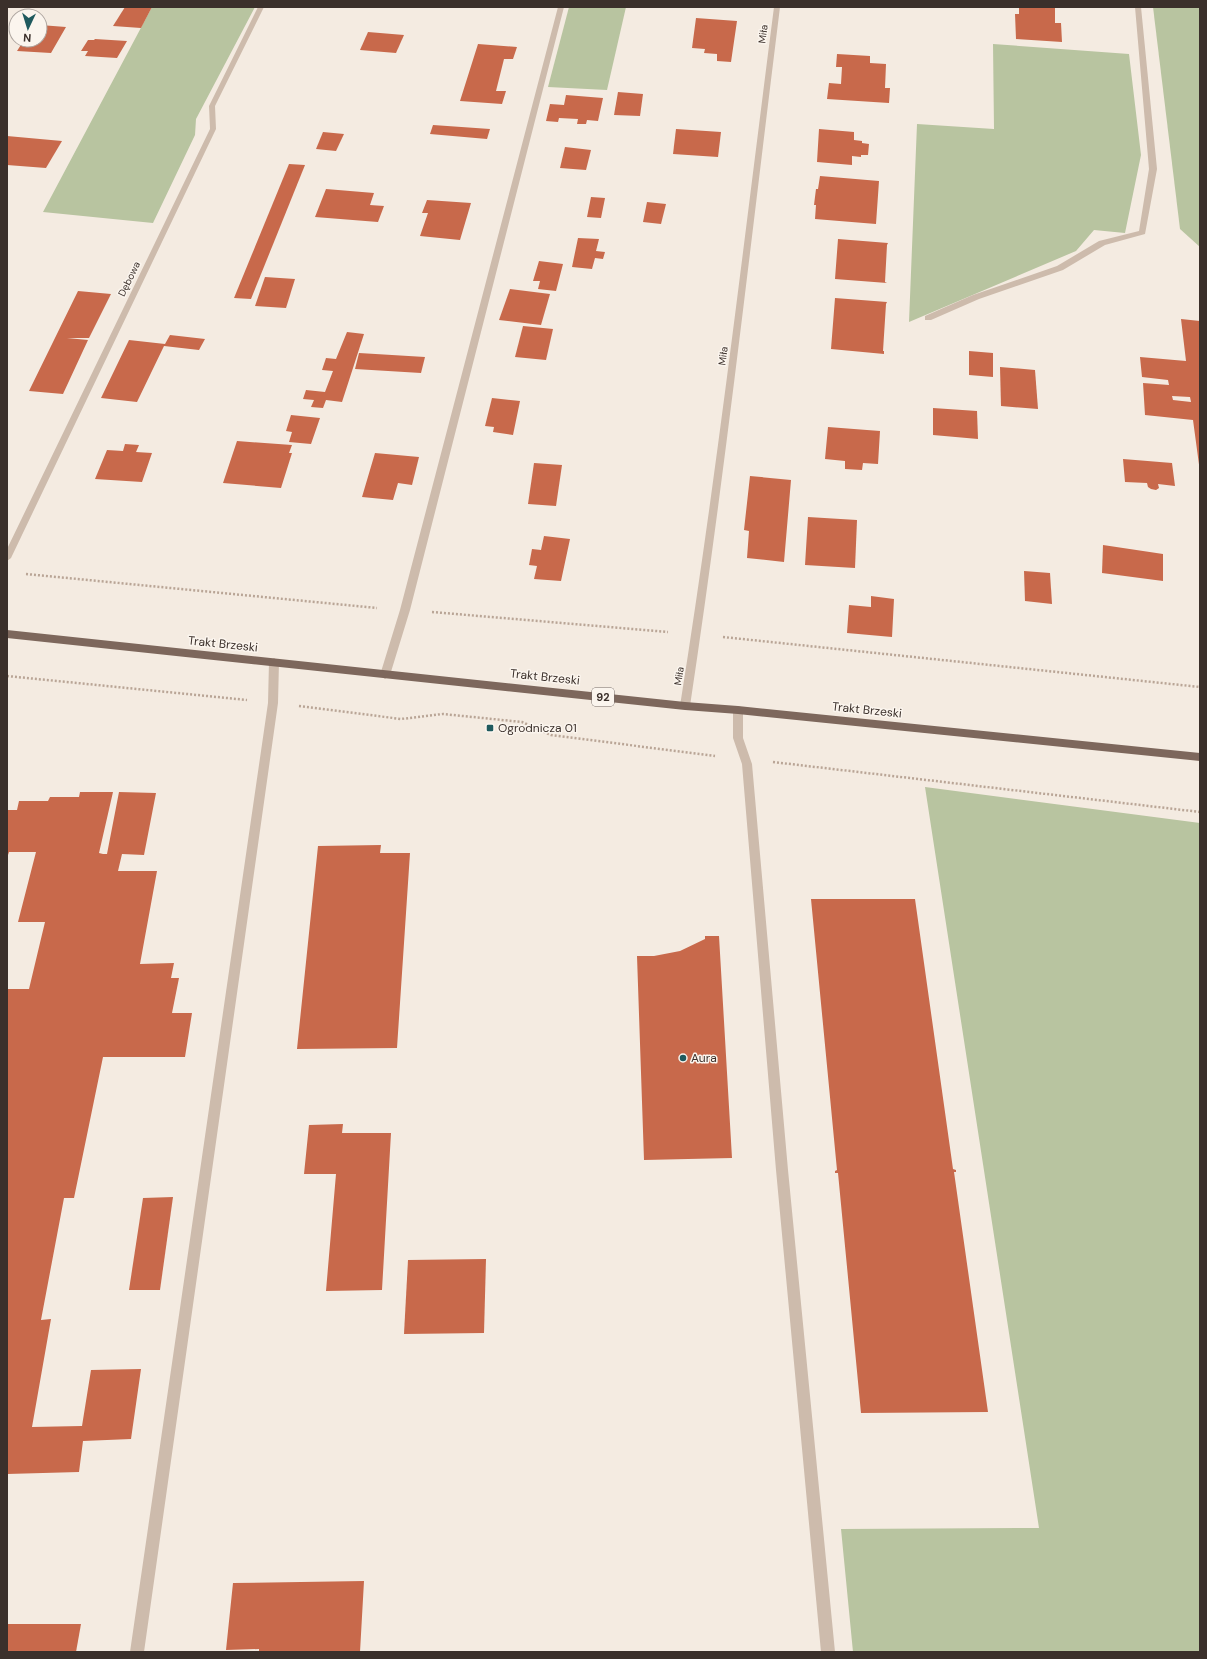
<svg xmlns="http://www.w3.org/2000/svg" width="1207" height="1659" font-family="'DM Sans',sans-serif">
<rect width="100%" height="100%" fill="#f4ebe1"/>
<g fill="#b8c4a0">
<path d="M152 7H255L196 119 195 135 153 223 43 212Z"/>
<path d="M569 7H626L607 90 548 87Z"/>
<path d="M1153 7H1200V247L1180 229Z"/>
<path d="M993 44 1129 54 1141 155 1125 233 1094 230 1076 251 909 322 917 124 994 129Z"/>
<path d="M925 787 1200 823V1652H853L841 1529 1039 1528Z"/>
</g>
<g fill="#c8694b" fill-rule="evenodd">
<path d="M125 7H152L141 28 113 26Z"/>
<path d="M1019 7H1055V23H1061L1062 42 1016 39 1015 14H1019Z"/>
<path d="M696 18 737 21 731 62 717 61V54L704 53 705 49 692 48Z"/>
<path d="M40 25 66 27 51 53 17 51 24 40H40Z"/>
<path d="M368 32 404 35 396 53 360 50Z"/>
<path d="M95 39 127 41 117 58 85 56 88 51H81L88 40H94Z"/>
<path d="M478 44 517 47 513 59H504L496 91H506L502 104 460 101Z"/>
<path d="M837 54 870 56V63L886 64 885 88H890L889 103 827 99 829 83 841 84 842 67H836Z"/>
<path d="M618 92 643 94 640 116 614 115Z"/>
<path d="M566 95 603 98 598 121 587 120 586 124H577L578 119 559 118 558 122 546 121 550 104 564 105Z"/>
<path d="M433 125 490 129 487 139 430 134Z"/>
<path d="M676 129 721 132 718 157 673 154Z"/>
<path d="M819 129 854 132V140L862 141V143L869 144 868 155H861V157L852 156V165L817 162Z"/>
<path d="M323 132 344 134 336 151 316 149Z"/>
<path d="M7 136 62 141 46 168 7 165Z"/>
<path d="M565 147 591 150 586 170 560 168Z"/>
<path d="M289 164 305 165 251 299 234 298Z"/>
<path d="M820 176 879 181 876 224 815 219 816 205H814L816 189H818Z"/>
<path d="M326 189 374 193 370 205 384 206 378 222 315 217Z"/>
<path d="M591 197 605 198 601 218 587 217Z"/>
<path d="M427 200 471 203 460 240 420 236 428 213H422Z"/>
<path d="M647 202 666 204 661 224 643 222Z"/>
<path d="M578 238 599 239 596 251 605 252 603 259 595 258 592 269 572 267Z"/>
<path d="M838 239 888 243 887 245 885 282 887 283 835 279Z"/>
<path d="M539 261 563 264 556 291 538 289 540 281H533Z"/>
<path d="M265 277 295 279 286 308 255 306Z"/>
<path d="M510 289 550 294 541 325 499 320Z"/>
<path d="M78 291 111 294 89 338H67L88 340 63 394 29 391Z"/>
<path d="M835 298 887 302 886 304 883 351H884V354L831 349Z"/>
<path d="M1181 319 1200 321V472L1193 420 1145 415 1143 383 1169 385 1168 380 1142 377 1140 357 1186 361ZM1172 396 1190 397 1191 402 1173 400Z"/>
<path d="M523 326 553 329 546 360 515 357Z"/>
<path d="M347 332 364 334 342 402 326 400 323 408 311 407 314 400 303 399 306 390 325 392 333 371 322 370 326 358 336 359Z"/>
<path d="M170 335 205 339 199 350 164 346 137 402 101 398 129 340 165 344Z"/>
<path d="M969 351 993 353V377L969 375Z"/>
<path d="M359 353 425 357 421 373 355 369Z"/>
<path d="M1000 367 1035 370 1038 409 1001 406Z"/>
<path d="M492 398 520 401 513 435 493 432 494 427 485 426Z"/>
<path d="M933 408 977 411 978 439 933 435Z"/>
<path d="M291 415 320 418 311 444 289 442 292 432 286 431Z"/>
<path d="M828 427 880 431 878 464 863 463 862 470 845 469V461L825 459Z"/>
<path d="M237 441 292 445 289 453H292L281 488 223 483Z"/>
<path d="M125 444 139 445 136 452 152 453 142 482 95 479 107 450 123 451Z"/>
<path d="M375 453 419 457 412 485 398 483 393 500 362 497Z"/>
<path d="M1123 459 1172 463 1175 486 1158 484 1159 488 1156 490 1151 489 1148 487 1147 483 1125 482Z"/>
<path d="M534 463 562 465 556 506 528 504Z"/>
<path d="M750 476 791 480 784 562 747 558 749 531 744 530Z"/>
<path d="M808 517 857 520 855 568 805 565Z"/>
<path d="M544 536 570 539 561 581 534 579 537 566 529 565 532 549 541 550Z"/>
<path d="M1103 545 1163 554V581L1102 573Z"/>
<path d="M1024 571 1050 573 1052 604 1025 601Z"/>
<path d="M871 596 894 599 892 637 847 633 849 605 871 607Z"/>
<path d="M80 792H113L99 853 103 854H107L119 792 156 793 144 855 122 854 118 871H157L140 964 174 963 171 978H179L172 1013H192L185 1057H103L74 1198H64L41 1320 51 1319 32 1427 82 1426 91 1370 141 1369 131 1439 83 1441 79 1472 7 1474V989H29L45 922H18L36 852H9L7 858V810H17L19 801H48L50 797H79Z"/>
<path d="M381 845 380 853H410L397 1048 297 1049 318 846Z"/>
<path d="M811 899H915L953 1169 956 1170V1172H954L988 1412 861 1413 838 1173H835V1171L837 1170Z"/>
<path d="M705 936H719L732 1158 644 1160 637 956H654L680 951 705 939Z"/>
<path d="M343 1124 342 1133H391L382 1290 326 1291 336 1174H304L309 1125Z"/>
<path d="M173 1197 160 1290H129L143 1198Z"/>
<path d="M486 1259 484 1333 404 1334 408 1260Z"/>
<path d="M364 1581 360 1652H259V1649L226 1650 233 1583Z"/>
<path d="M7 1624H81L76 1652H7Z"/>
</g>
<g fill="none" stroke-linecap="round" stroke-linejoin="round">
<g stroke="#b9a596" stroke-width="2.5" stroke-dasharray="2 2" stroke-linecap="butt">
<path d="M26 574 377 608"/>
<path d="M432 612 668 632"/>
<path d="M723 637 1200 687"/>
<path d="M7 676 247 700"/>
<path d="M299 706 401 719 443 714 522 722 551 735 715 756"/>
<path d="M773 762 1200 812"/>
</g>
<g fill="#cdbbac" fill-rule="evenodd">
<path d="M558 7H564L410 610 390 675 385 679 380 675 400 610Z"/>
<path d="M1135 7H1141L1157 169 1145 234 1105 245 1063 270 979 299 931 320H925V316L973 295 1057 266 1099 241 1139 231 1149 169Z"/>
<path d="M274 658 279 662 278 703 144 1652H130L268 703 269 662Z"/>
<path d="M738 706 741 707 743 710V738L752 764 788 1170 835 1652H821L776 1170 742 764 733 738V710L735 707Z"/>
</g>
<g fill="#cdbbac" fill-rule="evenodd">
<path d="M258 7H264L215 106 216 129 11 558 7 561V549L210 129 209 106Z"/>
<path d="M774 7H780C751 240 725 474 690 706L688 709H682L680 706C717 474 744 240 774 7Z"/>
</g>
<path fill="#7d675c" fill-rule="evenodd" d="M7 630 685 702 738 706 1200 753V761L738 714 685 710 7 638Z"/>
</g>
<g fill="#1f5a5e" stroke="#fbf5ee" stroke-width="1.5">
<rect x="486" y="724" width="8" height="8" rx="2"/>
<circle cx="683" cy="1058" r="4"/>
</g>
<g text-anchor="middle" dominant-baseline="central" stroke-width="3" stroke-linejoin="round" paint-order="stroke">
<g font-size="10" fill="#3b302b" stroke="#fbf5ee">
<text transform="translate(763 34) rotate(-83)">Miła</text>
<text transform="translate(129 279) rotate(-64)">Dębowa</text>
<text transform="translate(723 356) rotate(-82)">Miła</text>
<text transform="translate(679 676) rotate(-81)">Miła</text>
</g>
<rect fill="#fbf5ee" stroke="#756b66" stroke-width="1" x="592" y="688" width="22" height="18" rx="3"/>
<g font-size="11" font-weight="bold" fill="#3b302b">
<text x="603" y="697">92</text>
</g>
<g font-size="12" fill="#3b302b" stroke="#fbf5ee">
<text transform="translate(223 644) rotate(6)">Trakt Brzeski</text>
<text transform="translate(545 677) rotate(6)">Trakt Brzeski</text>
<text transform="translate(867 710) rotate(6)">Trakt Brzeski</text>
</g>
<g font-size="12" fill="#3b302b" stroke="#fbf5ee" text-anchor="start">
<text x="498" y="728">Ogrodnicza 01</text>
<text x="691" y="1058">Aura</text>
</g>
</g>
<rect width="1207" height="1659" fill="none" stroke="#3b302b" stroke-width="16"/>
<g transform="translate(28 28) rotate(184)"><circle r="19" fill="#fbf5ee" stroke="#aea6a0"/>
<path d="M0-3L7 15L0 10L-7 15Z" fill="#1f5a5e"/>
<text y="-6" font-size="11" font-weight="bold" text-anchor="middle" fill="#3b302b">N</text>
</g>
</svg>
